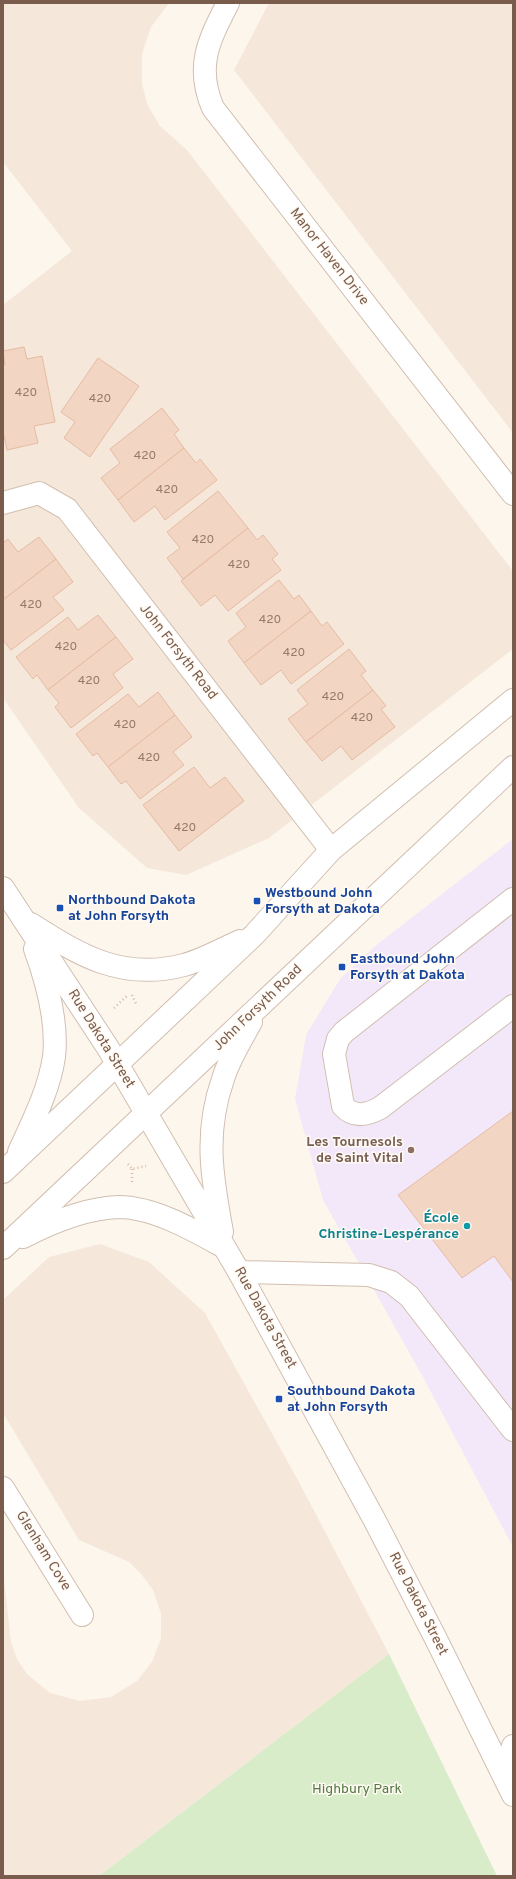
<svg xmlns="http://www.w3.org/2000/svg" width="516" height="1879" font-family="Overpass,sans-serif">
<rect width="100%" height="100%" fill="#fdf6ec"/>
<g fill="#f5e8da">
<path d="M3 3H169L151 27 142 54V84L148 106 160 126 187 150 513 571V649L269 838 186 875 147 868 79 808 3 698V305L72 251 3 162Z"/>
<path d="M269 3H513V433L234 70Z"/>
<path d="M100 1244 149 1262 205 1313 299 1482 389 1654 99 1876H3V1570L11 1642 17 1659 27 1674 50 1693 80 1701 111 1697 137 1681 152 1662 161 1638V1614L153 1590 142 1575 129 1562 79 1540 3 1413V1300L49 1257Z"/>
</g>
<path fill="#f3e8fa" d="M513 839V1547L423 1377 323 1200 295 1099 306 1035 340 979 374 947Z"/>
<path fill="#d8ecc9" d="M389 1654 497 1876H99Z"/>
<g fill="#f3d5c3" stroke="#e6bba3">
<path d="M24 347 27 359 42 356 55 422 34 426 38 443 7 450 3 431V365H5L3 351Z"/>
<path d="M98 358 139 386 90 457 64 438 75 422 61 412Z"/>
<path d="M162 408 179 430 174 434 184 448 118 500 101 478 120 463 110 449Z"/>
<path d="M184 448 196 463 200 459 217 480 165 520 155 506 134 522 118 500Z"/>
<path d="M218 491 248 528 183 579 167 558 180 548 167 532Z"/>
<path d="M248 528 257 540 263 535 278 554 272 559 281 570 228 611 215 595 201 606 181 581Z"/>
<path d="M39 537 56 559 3 600V543L8 539 18 552Z"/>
<path d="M56 559 73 582 53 597 64 610 11 650 3 640V600Z"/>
<path d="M279 580 294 599 299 595 311 611 244 663 228 641 246 627 236 613Z"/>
<path d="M311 611 322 626 327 622 344 644 291 684 281 670 261 685 244 663Z"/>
<path d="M98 615 116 637 48 690 37 675 33 679 16 657 68 617 78 630Z"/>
<path d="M116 637 133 659 113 674 123 688 71 728 55 707 59 703 48 690Z"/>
<path d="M349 649 366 671 361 675 373 690 306 742 288 719 308 704 297 690Z"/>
<path d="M373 690 386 706 381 709 395 727 352 760 341 746 322 761 306 742Z"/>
<path d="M158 692 175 715 108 767 97 753 93 756 76 734 128 694 139 707Z"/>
<path d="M175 715 192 737 173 752 184 765 140 799 126 781 121 784 108 767Z"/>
<path d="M194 767 210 788 225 777 244 801 179 851 143 805Z"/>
<path d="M513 1111V1282L494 1256 462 1278 398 1195Z"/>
</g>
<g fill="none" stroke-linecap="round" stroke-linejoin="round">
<g stroke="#d1beb0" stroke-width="24">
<g id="minor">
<path d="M228 3C209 40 195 66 213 108L513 494"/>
<path d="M3 503 39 493 67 509 331 850"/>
<path d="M3 888 108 1048 239 1272 374 1519 435 1637 513 1795"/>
<path d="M513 899 344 1032 338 1039 334 1054 343 1106C354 1118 367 1115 380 1108L513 1006"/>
<path d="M31 924C81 956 122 981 184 965 203 960 222 949 240 941"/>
<path d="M19 1152C33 1121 49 1090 54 1057 58 1022 47 982 35 949"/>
<path d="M3 1172 254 935 331 850 513 700"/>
<path d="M222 1232C212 1178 204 1133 223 1079 229 1059 241 1040 251 1022"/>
<path d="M23 1237C52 1222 86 1208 119 1207 154 1207 195 1231 224 1247"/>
<path d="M3 1248 513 767"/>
<path d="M239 1272 369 1275 391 1282 409 1296 513 1430"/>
<path d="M3 1488 82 1615"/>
<path d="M504 1775 513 1746"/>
</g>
</g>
<g stroke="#d9b8a5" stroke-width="2.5" stroke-dasharray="1 3" stroke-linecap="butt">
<path d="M132 995 137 1006"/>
<path d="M114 1008 128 995"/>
<path d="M128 1164 132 1169 146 1166"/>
<path d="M132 1169V1182"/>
</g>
<use href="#minor" stroke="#fff" stroke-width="22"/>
</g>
<g fill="#1a4fb4" stroke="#fffaf3" stroke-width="1.5">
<rect x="253" y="897" width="8" height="8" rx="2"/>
<rect x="56" y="904" width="8" height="8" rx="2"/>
<rect x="338" y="963" width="8" height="8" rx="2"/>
<rect x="275" y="1395" width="8" height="8" rx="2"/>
</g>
<circle fill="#8d6e63" stroke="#fffaf3" stroke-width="1.5" cx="411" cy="1150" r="4"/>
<circle fill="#0f9aa8" stroke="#fffaf3" stroke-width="1.5" cx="467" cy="1226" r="4"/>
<g text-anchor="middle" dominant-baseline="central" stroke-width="3" stroke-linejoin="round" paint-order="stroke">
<g font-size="12" fill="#987a6a">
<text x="26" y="393">420</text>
<text x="100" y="399">420</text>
<text x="145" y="456">420</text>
<text x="167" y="490">420</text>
<text x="203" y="540">420</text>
<text x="239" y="565">420</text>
<text x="31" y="605">420</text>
<text x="270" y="620">420</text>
<text x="66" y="647">420</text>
<text x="294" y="653">420</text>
<text x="89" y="681">420</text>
<text x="333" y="697">420</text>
<text x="362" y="718">420</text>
<text x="125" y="725">420</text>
<text x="149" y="758">420</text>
<text x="185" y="828">420</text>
</g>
<g font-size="14" fill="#7a5c4d" stroke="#fffaf3">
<text transform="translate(329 257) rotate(52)">Manor Haven Drive</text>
<text transform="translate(178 652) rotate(52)">John Forsyth Road</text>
<text transform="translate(258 1008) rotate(-44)">John Forsyth Road</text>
<text transform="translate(101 1039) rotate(58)">Rue Dakota Street</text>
<text transform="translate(265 1318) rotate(61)">Rue Dakota Street</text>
<text transform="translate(43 1551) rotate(58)">Glenham Cove</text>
<text transform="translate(418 1604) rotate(63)">Rue Dakota Street</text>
</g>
<g font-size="14" font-weight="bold" fill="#164399" stroke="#fffaf3" text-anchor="start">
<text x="265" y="893">Westbound John<tspan x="265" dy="16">Forsyth at Dakota</tspan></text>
<text x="68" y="900">Northbound Dakota<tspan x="68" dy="16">at John Forsyth</tspan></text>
<text x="350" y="959">Eastbound John<tspan x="350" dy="16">Forsyth at Dakota</tspan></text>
<text x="287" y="1391">Southbound Dakota<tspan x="287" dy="16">at John Forsyth</tspan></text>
</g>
<g font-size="14" font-weight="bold" fill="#785e54" stroke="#fffaf3" text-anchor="end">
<text x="403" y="1142">Les Tournesols<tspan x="403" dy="16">de Saint Vital</tspan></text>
</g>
<g font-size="14" font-weight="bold" fill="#0d838f" stroke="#fffaf3" text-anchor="end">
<text x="459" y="1218">École<tspan x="459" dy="16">Christine-Lespérance</tspan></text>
</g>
<g font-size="14" fill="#537a41" stroke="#fffaf3">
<text x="357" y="1789">Highbury Park</text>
</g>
</g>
<rect width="516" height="1879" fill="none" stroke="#7a5c4d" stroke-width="8"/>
</svg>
